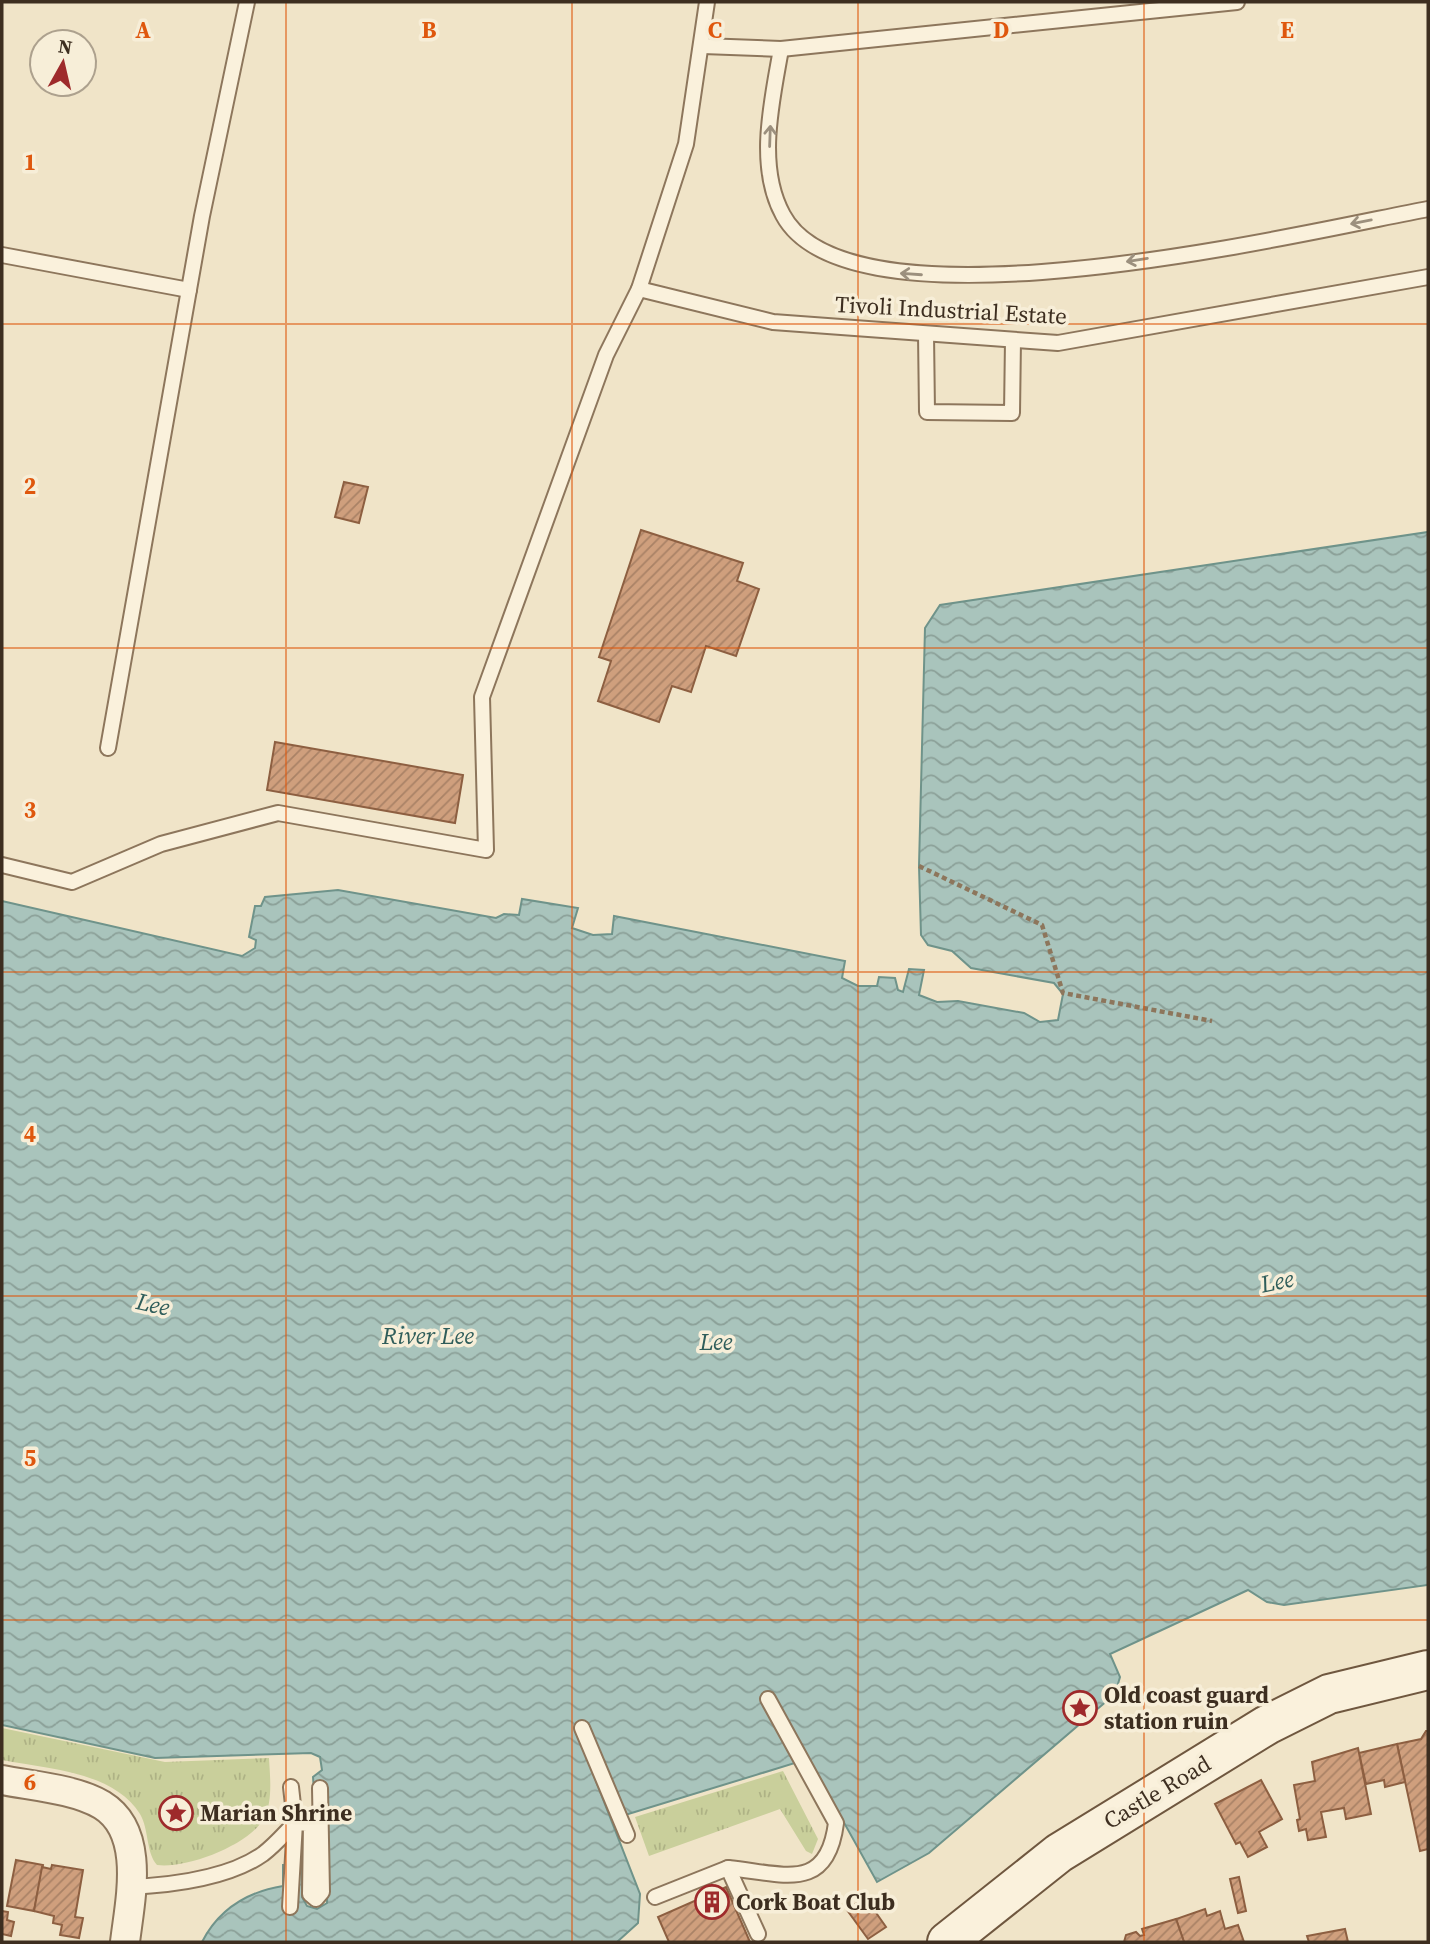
<svg xmlns="http://www.w3.org/2000/svg" width="1430" height="1944" font-family="'Source Serif 4',serif">
<defs>
<pattern id="grass-tufts" width="24" height="20" patternUnits="userSpaceOnUse" patternTransform="scale(1.75)"><rect width="24" height="20" fill="#c9cf9b"/><path d="M3 7l-1-3M5 7V3M7 7l1-3M15 17l-1-3M17 17v-4M19 17l1-3" fill="none" stroke="#aeb285"/></pattern>
<pattern id="water-waves" width="16" height="10" patternUnits="userSpaceOnUse" patternTransform="scale(1.75)"><rect width="16" height="10" fill="#a9c4bc"/><path d="M0 5q4-4 8 0t8 0" fill="none" stroke="#8ba098"/></pattern>
<pattern id="building-hatch" width="6" height="6" patternUnits="userSpaceOnUse" patternTransform="scale(1.75)"><rect width="6" height="6" fill="#cf9f7d"/><path d="M-1 1l2-2M0 6l6-6M5 7l2-2" fill="none" stroke="#a98266"/></pattern>
</defs>
<rect width="100%" height="100%" fill="#f0e4c8"/>
<g fill="url(#grass-tufts)">
<path d="M2 1728 165 1762 269 1758C270 1776 273 1802 264 1818 250 1845 186 1869 157 1865 146 1853 149 1829 140 1814 113 1771 47 1769 2 1760Z"/>
<path d="M783 1771 818 1839 812 1854 806 1851 780 1809 649 1856 635 1817Z"/>
</g>
<path fill="url(#water-waves)" stroke="#6f938a" stroke-width="2" d="M1428 532V1585L1284 1605 1267 1602 1248 1590 1110 1654 1120 1677 1115 1694 929 1853 877 1882 773 1695 763 1700 795 1763 625 1815 589 1726 576 1730 640 1894 638 1923 617 1942H202C219 1909 246 1892 283 1886V1865H302V1897L307 1906 317 1909 327 1903 328 1851 318 1850 313 1777 322 1770 320 1757 311 1753 155 1758 2 1725V901L242 956 255 948 256 940 249 937 255 906H261L265 897 338 890 496 918 504 914 519 915 522 899 578 908 572 928 593 935 612 934 614 916 845 961 842 978 858 986H877L879 977 895 978 898 990 903 992 909 969 924 970 919 995 937 1002 958 1001 1024 1013 1040 1022 1058 1020 1063 994 1054 983 971 968 952 951 928 945 921 935 919 866 925 628 940 605Z"/>
<g fill="url(#building-hatch)" stroke="#8d5f41" stroke-width="2">
<path d="M344 482 368 487 359 523 335 517Z"/>
<path d="M641 530 743 563 737 581 759 589 736 656 706 646 691 692 672 686 659 722 598 701 611 661 599 657Z"/>
<path d="M275 742 463 775 455 823 267 790Z"/>
<path d="M1426 1731H1428V1849L1420 1851 1397 1744 1421 1739Z"/>
<path d="M1397 1744 1405 1782 1385 1787 1384 1780 1366 1784 1359 1753Z"/>
<path d="M1358 1748 1371 1814 1346 1819 1344 1808 1321 1812 1326 1837 1308 1840 1306 1829 1299 1831 1297 1820 1300 1819 1294 1785 1315 1781 1312 1762Z"/>
<path d="M1261 1780 1282 1819 1259 1832 1267 1847 1248 1857 1240 1842 1236 1844 1215 1804Z"/>
<path d="M16 1860 43 1865 34 1911 7 1906Z"/>
<path d="M52 1865 83 1870 75 1917 83 1918 79 1938 60 1935 62 1925 53 1923 54 1916 34 1911 42 1867 51 1869Z"/>
<path d="M1239 1877 1246 1911 1238 1913 1230 1879Z"/>
<path d="M726 1887 750 1942H669L658 1917Z"/>
<path d="M865 1897 886 1927 868 1939 847 1910Z"/>
<path d="M1205 1909 1207 1916 1220 1911 1225 1929 1238 1925 1244 1942H1184L1176 1919Z"/>
<path d="M2 1911 8 1912 7 1920 14 1922 11 1936 2 1934Z"/>
<path d="M1176 1919 1184 1942H1124L1126 1935 1136 1932 1140 1936 1144 1935 1142 1929Z"/>
<path d="M1345 1929 1348 1942H1309L1307 1936Z"/>
</g>
<g fill="none" stroke-linecap="round" stroke-linejoin="round">
<g stroke="#8d765c" stroke-width="18">
<g id="lane">
<path d="M703 46 781 49 1237 2"/>
<path d="M781 49C772 101 756 166 783 215 851 342 1310 231 1428 209"/>
<path d="M2 255 189 290"/>
<path d="M639 289 773 322 1058 343 1428 277"/>
<path d="M926 334 927 412 1012 413 1013 340"/>
<path d="M108 748 202 216 247 2"/>
<path d="M2 865 72 882 161 844 278 813 486 850 482 697 606 355 639 289 686 144 707 2"/>
<path d="M582 1728 627 1835"/>
<path d="M728 1868C782 1873 827 1894 836 1823L768 1699"/>
<path d="M131 1887C172 1885 229 1878 263 1854 275 1845 285 1833 295 1823L291 1787"/>
<path d="M655 1897 728 1868 758 1934"/>
<path d="M290 1907 295 1823 311 1824 310 1894 316 1899 322 1892 320 1788"/>
</g>
</g>
<g stroke="#8d765c" stroke-width="32">
<path id="street" d="M2 1780C33 1786 75 1789 102 1805 146 1832 130 1900 125 1942"/>
</g>
<g stroke="#6f573f" stroke-width="42">
<path id="secondary" d="M947 1942 1059 1853 1267 1725 1329 1694 1428 1670"/>
</g>
<path stroke="#8d765c" stroke-width="4.5" stroke-dasharray="5 3.5" stroke-linecap="butt" d="M919 866 1042 925 1063 993 1212 1021"/>
<use href="#lane" stroke="#faf1dc" stroke-width="14"/>
<use href="#street" stroke="#faf1dc" stroke-width="28"/>
<use href="#secondary" stroke="#faf1dc" stroke-width="38"/>
</g>
<defs><path id="oneway-shaft" d="M-6 0H5M1.5-3L5.5 0L1.5 3" fill="none" stroke-width="1.6" stroke-linecap="round" stroke-linejoin="round" transform="scale(1.75)"/></defs>
<g stroke="#9c907e">
<use href="#oneway-shaft" transform="translate(770 136) rotate(-88)"/>
<use href="#oneway-shaft" transform="translate(1361 222) rotate(169)"/>
<use href="#oneway-shaft" transform="translate(1137 260) rotate(171)"/>
<use href="#oneway-shaft" transform="translate(911 274) rotate(-176)"/>
</g>
<path fill="none" stroke="#df570d" stroke-width="2" stroke-opacity="0.55" d="M286 2V1942M572 2V1942M858 2V1942M1144 2V1942M2 324H1428M2 648H1428M2 972H1428M2 1296H1428M2 1620H1428"/>
<defs>
<g id="sight-ring" transform="scale(1.75)"><circle r="9.5" fill="#f7eed8" stroke="#9e2a2b" stroke-width="1.5"/><path d="M0-6L1.8-2.2L6-1.7L2.9 1.2L3.7 5.4L0 3.3L-3.7 5.4L-2.9 1.2L-6-1.7L-1.8-2.2Z" fill="#9e2a2b"/></g>
<g id="building-ring" transform="scale(1.75)"><circle r="9.5" fill="#f7eed8" stroke="#9e2a2b" stroke-width="1.5"/><path d="M-4-6H4V6H1V3H-1V6H-4ZM-2.5-4.3h1.7v1.8h-1.7ZM.8-4.3h1.7v1.8H.8ZM-2.5-1h1.7V.8h-1.7ZM.8-1h1.7V.8H.8Z" fill="#9e2a2b"/></g>
</defs>
<g fill-rule="evenodd">
<use href="#sight-ring" x="1080" y="1708"/>
<use href="#sight-ring" x="176" y="1813"/>
<use href="#building-ring" x="712" y="1902"/>
</g>
<g text-anchor="middle" dominant-baseline="central" stroke-width="7" stroke-linejoin="round" paint-order="stroke">
<g font-size="23" fill="#3d2e20" stroke="#f7eed8">
<text transform="translate(951 310) rotate(3)">Tivoli Industrial Estate</text>
<text transform="translate(1157 1792) rotate(-31)">Castle Road</text>
</g>
<g font-size="23" font-weight="bold" fill="#3d2e20" stroke="#f7eed8" text-anchor="start">
<text x="1104" y="1695">Old coast guard<tspan x="1104" dy="26">station ruin</tspan></text>
<text x="200" y="1813">Marian Shrine</text>
<text x="736" y="1902">Cork Boat Club</text>
</g>
<g font-size="24" font-style="italic" fill="#2f5d5a" stroke="#f7eed8">
<text transform="translate(1277 1281) rotate(-12)">Lee</text>
<text transform="translate(153 1304) rotate(12)">Lee</text>
<text x="428" y="1335">River Lee</text>
<text x="716" y="1341">Lee</text>
</g>
</g>
<g font-size="23" text-anchor="middle" font-weight="bold" fill="#df570d" stroke="#f7eed8" stroke-width="7" stroke-linejoin="round" paint-order="stroke">
<text x="143" y="38">A</text>
<text x="429" y="38">B</text>
<text x="715" y="38">C</text>
<text x="1001" y="38">D</text>
<text x="1287" y="38">E</text>
<text x="30" y="170">1</text>
<text x="30" y="494">2</text>
<text x="30" y="818">3</text>
<text x="30" y="1142">4</text>
<text x="30" y="1466">5</text>
<text x="30" y="1790">6</text>
</g>
<rect width="1430" height="1944" fill="none" stroke="#3d2e20" stroke-width="7"/>
<g transform="translate(63 63) rotate(8)"><circle r="33" fill="#f7eed8" stroke="#ada18e" stroke-width="2"/>
<path d="M0-5L12 26L0 18L-12 26Z" fill="#9e2a2b"/>
<text y="-10" font-size="19" font-weight="bold" text-anchor="middle" fill="#3d2e20">N</text>
</g>
</svg>
